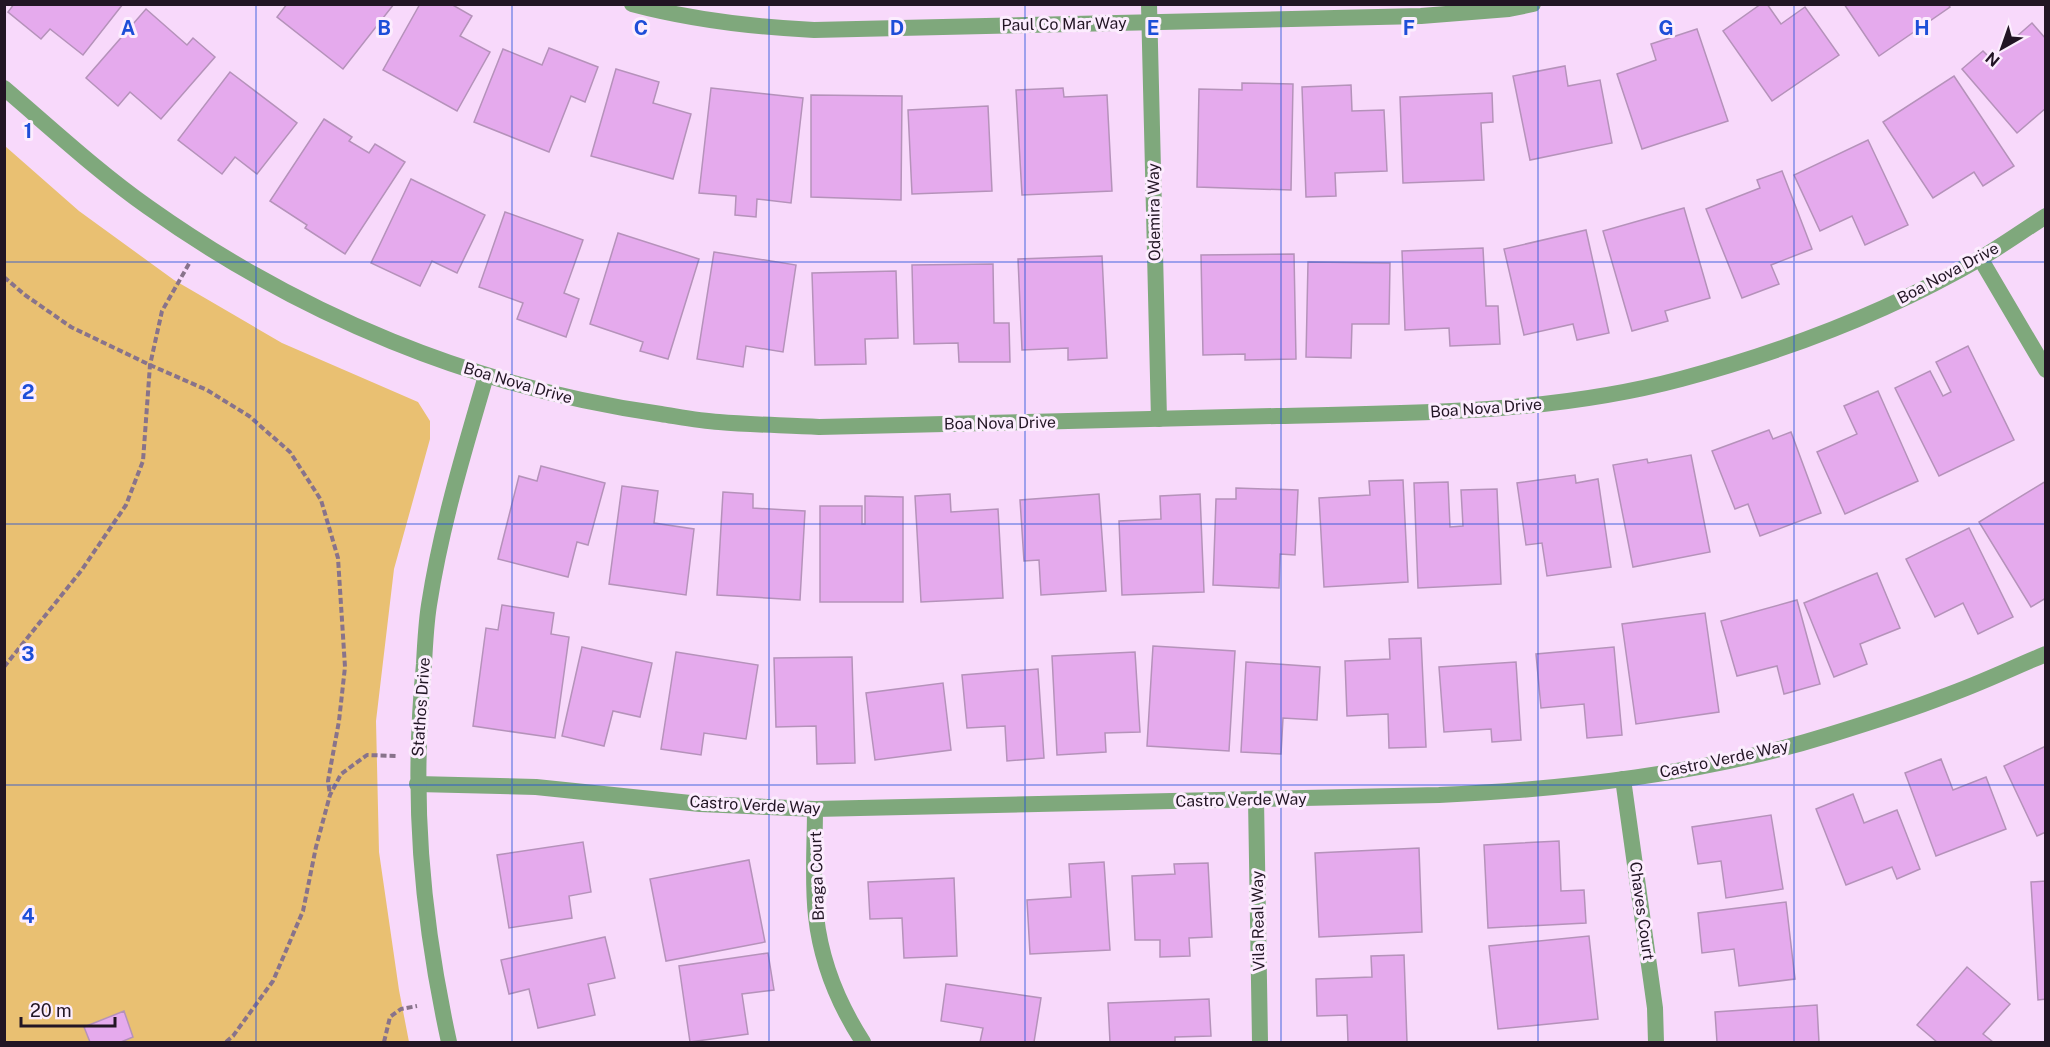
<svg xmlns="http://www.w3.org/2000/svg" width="2050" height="1047" font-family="'Public Sans',sans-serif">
<rect width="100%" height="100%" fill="#f8d9fb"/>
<path fill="#e9c072" d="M5 146 79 211 174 280 282 343 418 402 430 421V439L394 569 376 721 379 852 399 990 409 1042H5Z"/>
<g fill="#e5aaed" stroke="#b592ba" stroke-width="1.5">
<path d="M14 4H123L83 55 50 29 41 39 8 12Z"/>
<path d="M287 4H394L343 69 277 17Z"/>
<path d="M420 4H451L472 16 460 36 490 52 457 111 383 70Z"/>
<path d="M1761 4H1767L1781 24 1805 7 1839 55 1772 101 1723 31Z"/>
<path d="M1844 4H1948L1950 7 1879 56Z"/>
<path d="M146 9 187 45 193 38 215 57 161 119 130 92 118 106 86 78Z"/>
<path d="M2032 23 2046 39V108L2017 133 1962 69 1983 51 1991 59Z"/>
<path d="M1697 29 1728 121 1642 149 1617 74 1656 60 1651 44Z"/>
<path d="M549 48 598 67 585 102 571 96 549 152 474 122 503 49 542 65Z"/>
<path d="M1565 66 1568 86 1600 80 1612 143 1530 160 1513 76Z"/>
<path d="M616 69 659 82 653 103 691 114 673 179 591 156Z"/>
<path d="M230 72 297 123 257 174 235 157 222 174 178 140Z"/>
<path d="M1954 76 2014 166 1983 186 1974 172 1933 198 1883 122Z"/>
<path d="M1242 83 1293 84 1291 190 1197 187 1199 89 1242 90Z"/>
<path d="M1351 85 1352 111 1384 110 1387 171 1335 173 1336 196 1306 197 1302 87Z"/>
<path d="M711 88 803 98 791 203 757 199 756 217 735 215 736 196 699 193Z"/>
<path d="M1063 88 1064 97 1107 95 1112 191 1022 195 1016 90Z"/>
<path d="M1492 93 1493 122 1481 123 1484 180 1403 183 1400 97Z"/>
<path d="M811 95 902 96 901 200 811 197Z"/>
<path d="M988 106 992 191 912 194 908 110Z"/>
<path d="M324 119 352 137 349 141 369 153 375 144 405 162 345 254 305 228 307 225 270 201Z"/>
<path d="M1868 140 1908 225 1865 245 1852 216 1820 231 1794 175Z"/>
<path d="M1782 171 1812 249 1771 265 1779 284 1742 298 1706 209 1760 188 1757 180Z"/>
<path d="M411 179 485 215 457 273 432 261 420 286 371 263Z"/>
<path d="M1684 208 1710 298 1665 311 1668 321 1632 331 1603 231Z"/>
<path d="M505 212 583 240 564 293 579 299 566 337 517 319 523 303 479 287Z"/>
<path d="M1586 230 1609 333 1577 340 1573 324 1524 335 1504 249Z"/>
<path d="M618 233 699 259 668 359 640 351 643 342 590 324Z"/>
<path d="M1483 248 1486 306H1498L1500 344 1450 346 1449 328 1405 330 1402 251Z"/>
<path d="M714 252 796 265 783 352 746 346 743 367 697 359Z"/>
<path d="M1294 254 1296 359 1245 360V354L1203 355 1201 255Z"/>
<path d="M1102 256 1107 358 1068 360V348L1022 350 1018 259Z"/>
<path d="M1308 262 1390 263 1389 324H1352L1351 358 1306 357Z"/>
<path d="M993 264 994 323H1009L1010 362H959L958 343 914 344 912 265Z"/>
<path d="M896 271 898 338 865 339 866 364 815 365 812 273Z"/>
<path d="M1968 346 2014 440 1939 476 1895 388 1930 371 1943 396 1951 392 1936 362Z"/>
<path d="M1878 391 1918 481 1845 514 1817 452 1857 434 1844 406Z"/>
<path d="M1769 430 1773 439 1791 432 1821 513 1760 536 1748 504 1735 509 1712 451Z"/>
<path d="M1691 455 1710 552 1633 567 1613 465 1647 459 1648 463Z"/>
<path d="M541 466 605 483 588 545 577 542 568 577 498 559 519 476 537 481Z"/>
<path d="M1575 475 1576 483 1598 479 1611 567 1547 576 1542 543 1526 545 1517 483Z"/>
<path d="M1403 480 1408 582 1324 587 1319 498 1370 495 1369 481Z"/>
<path d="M2046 481V598L2031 607 1979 522Z"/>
<path d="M1448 482 1450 527 1463 526 1461 490 1497 489 1501 584 1418 588 1414 483Z"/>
<path d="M622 486 658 491 654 523 694 529 686 595 609 584Z"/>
<path d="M1236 488 1298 490 1295 555 1280 554 1279 588 1213 585 1216 499H1236Z"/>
<path d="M723 492 753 494V508L805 511 800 600 717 595Z"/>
<path d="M950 494 951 512 998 509 1003 598 921 602 915 496Z"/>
<path d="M1099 494 1106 591 1041 595 1039 560 1024 561 1020 500Z"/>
<path d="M1200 494 1204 592 1122 595 1119 521 1161 519 1160 496Z"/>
<path d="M865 496 903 497V602H820V506H862V524H865Z"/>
<path d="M1969 528 2013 617 1978 634 1963 603 1935 617 1906 559Z"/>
<path d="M1877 573 1900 628 1860 644 1867 664 1834 677 1804 603Z"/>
<path d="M1797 600 1820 684 1784 694 1777 666 1737 676 1721 621Z"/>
<path d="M502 605 554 613 551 634 569 637 555 738 473 726 486 628 498 630Z"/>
<path d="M1705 613 1719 712 1636 724 1622 624Z"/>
<path d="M1421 638 1426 747 1389 748 1388 714 1347 716 1345 661 1390 659 1389 639Z"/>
<path d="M1153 646 1235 651 1229 751 1147 746Z"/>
<path d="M582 647 652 663 640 717 613 711 604 746 562 736Z"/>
<path d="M1614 647 1622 735 1587 738 1584 704 1541 708 1536 654Z"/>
<path d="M676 652 758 665 746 739 704 733 701 755 661 749Z"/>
<path d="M1135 652 1140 732 1105 733 1106 752 1057 755 1052 656Z"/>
<path d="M852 657 855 763 817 764 816 726 776 727 774 658Z"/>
<path d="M1246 662 1320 667 1317 720 1283 718 1281 754 1241 752Z"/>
<path d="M1516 662 1521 740 1492 742 1491 729 1444 732 1439 667Z"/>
<path d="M1038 669 1044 758 1007 761 1005 726 967 728 962 675Z"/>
<path d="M943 683 951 750 875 760 866 693Z"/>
<path d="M2046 746V832L2037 836 2004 766Z"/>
<path d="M1941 759 1953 790 1986 777 2006 829 1936 856 1905 773Z"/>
<path d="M1853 794 1864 823 1897 810 1920 869 1897 879 1892 867 1846 885 1816 809Z"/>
<path d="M1771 815 1783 889 1726 898 1721 861 1698 864 1692 827Z"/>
<path d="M1559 841 1561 891 1584 890 1586 923 1488 928 1484 845Z"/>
<path d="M583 842 591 892 569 896 572 918 509 928 497 855Z"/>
<path d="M1419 848 1422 932 1319 937 1315 853Z"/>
<path d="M749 860 765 942 666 961 650 879Z"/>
<path d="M1104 862 1110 950 1030 954 1027 900 1071 897 1069 864Z"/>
<path d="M1208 863 1212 937 1189 938 1190 956 1160 957V940H1135L1132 876 1175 874 1174 864Z"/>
<path d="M954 878 957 956 904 958 902 918 870 919 868 882Z"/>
<path d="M2046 881V999L2038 1000 2031 882Z"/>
<path d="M1786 902 1795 979 1739 986 1734 949 1702 953 1698 913Z"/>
<path d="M1589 936 1598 1019 1498 1029 1489 946Z"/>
<path d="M605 937 615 978 588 984 595 1015 538 1028 529 989 509 994 501 960Z"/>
<path d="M768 953 774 990 742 994 748 1034 690 1042 679 966Z"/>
<path d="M1404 955 1407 1042H1348L1347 1015 1317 1016 1316 979 1372 977 1371 956Z"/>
<path d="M1967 967 2010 1004 1983 1034 1993 1042H1937L1917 1025Z"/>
<path d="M946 984 1041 998 1034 1042H980L983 1028 941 1021Z"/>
<path d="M1209 999 1211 1036 1175 1037V1042H1110L1108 1003Z"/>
<path d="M1817 1005 1819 1042H1717L1715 1012Z"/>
<path d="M124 1011 133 1037 121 1042H90L84 1027Z"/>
</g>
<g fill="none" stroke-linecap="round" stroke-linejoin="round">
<g stroke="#88738b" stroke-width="4" stroke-dasharray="6 3" stroke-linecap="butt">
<path d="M4 277 25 295 71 327 150 365 207 390 249 416 290 452 321 500 338 558 345 667 339 721 328 781 330 795"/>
<path d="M4 667 81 571 126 505 143 461 150 365 162 311 190 262"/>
<path d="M226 1042 233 1036 273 981 303 911 316 847 330 795 341 774 367 755 396 756"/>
<path d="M384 1042 390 1017 401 1009 417 1006"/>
</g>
<g stroke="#7fa87c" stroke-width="16">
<path d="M632 4C692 20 752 27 814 30L1421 16 1509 9 1533 4"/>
<path d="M1149 4 1159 419"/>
<path d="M4 88C51 128 97 171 148 207 300 315 475 388 661 414 680 417 700 421 719 422 752 425 786 425 819 427 972 423 1124 420 1277 416 1412 413 1550 414 1681 379 1785 351 1888 312 1981 258 2003 245 2024 230 2046 216"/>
<path d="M1980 258 2046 370"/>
<path d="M1623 779 1655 1008 1656 1042"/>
<path d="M417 784 536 787 700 804 815 809 1439 795C1569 789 1704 774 1829 735 1868 723 1907 711 1945 696 1979 684 2012 668 2046 654"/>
<path d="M1256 799 1260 1042"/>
<path d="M815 809C815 845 812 881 816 916 821 961 839 1005 863 1042"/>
<path d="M449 1042C421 914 411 795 424 664 425 644 426 624 429 605 441 527 464 451 486 376"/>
</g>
</g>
<path fill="none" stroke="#1d4ed8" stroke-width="1.5" stroke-opacity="0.55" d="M256 4V1042M512 4V1042M769 4V1042M1025 4V1042M1281 4V1042M1538 4V1042M1794 4V1042M4 262H2046M4 524H2046M4 785H2046"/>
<g text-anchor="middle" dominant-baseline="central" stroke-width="6" stroke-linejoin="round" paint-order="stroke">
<g font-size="16" fill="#221524" stroke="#fcedfe">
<text transform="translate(1064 24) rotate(-1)">Paul Co Mar Way</text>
<text transform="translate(1154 212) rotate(-91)">Odemira Way</text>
<text transform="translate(1948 273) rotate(-28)">Boa Nova Drive</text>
<text transform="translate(518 383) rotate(16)">Boa Nova Drive</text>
<text transform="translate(1486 408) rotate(-4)">Boa Nova Drive</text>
<text transform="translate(1000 423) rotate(-1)">Boa Nova Drive</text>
<text transform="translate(421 707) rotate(-86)">Stathos Drive</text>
<text transform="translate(1724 759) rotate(-12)">Castro Verde Way</text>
<text transform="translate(1241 800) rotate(-1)">Castro Verde Way</text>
<text transform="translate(755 805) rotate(3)">Castro Verde Way</text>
<text transform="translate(817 876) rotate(-92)">Braga Court</text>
<text transform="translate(1642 911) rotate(82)">Chaves Court</text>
<text transform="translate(1258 921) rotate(-91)">Vila Real Way</text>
</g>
</g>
<g font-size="20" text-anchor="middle" font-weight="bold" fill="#1d4ed8" stroke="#fcedfe" stroke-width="6" stroke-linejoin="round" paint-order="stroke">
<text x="128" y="35">A</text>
<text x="384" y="35">B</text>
<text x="641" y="35">C</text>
<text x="897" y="35">D</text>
<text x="1153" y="35">E</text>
<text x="1409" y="35">F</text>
<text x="1666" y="35">G</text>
<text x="1922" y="35">H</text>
<text x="28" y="138">1</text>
<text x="28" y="399">2</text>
<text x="28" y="661">3</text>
<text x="28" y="923">4</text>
</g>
<rect width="2050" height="1047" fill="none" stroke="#221524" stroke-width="12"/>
<g transform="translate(2002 48) rotate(220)" stroke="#fcedfe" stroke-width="4.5" paint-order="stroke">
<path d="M0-4.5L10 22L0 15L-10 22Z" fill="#221524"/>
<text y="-9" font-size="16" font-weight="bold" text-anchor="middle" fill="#221524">N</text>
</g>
<path d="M21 1017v9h94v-9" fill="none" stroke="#221524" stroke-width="3"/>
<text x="30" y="1017" font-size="18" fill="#221524" stroke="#fcedfe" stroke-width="4.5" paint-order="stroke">20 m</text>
</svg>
